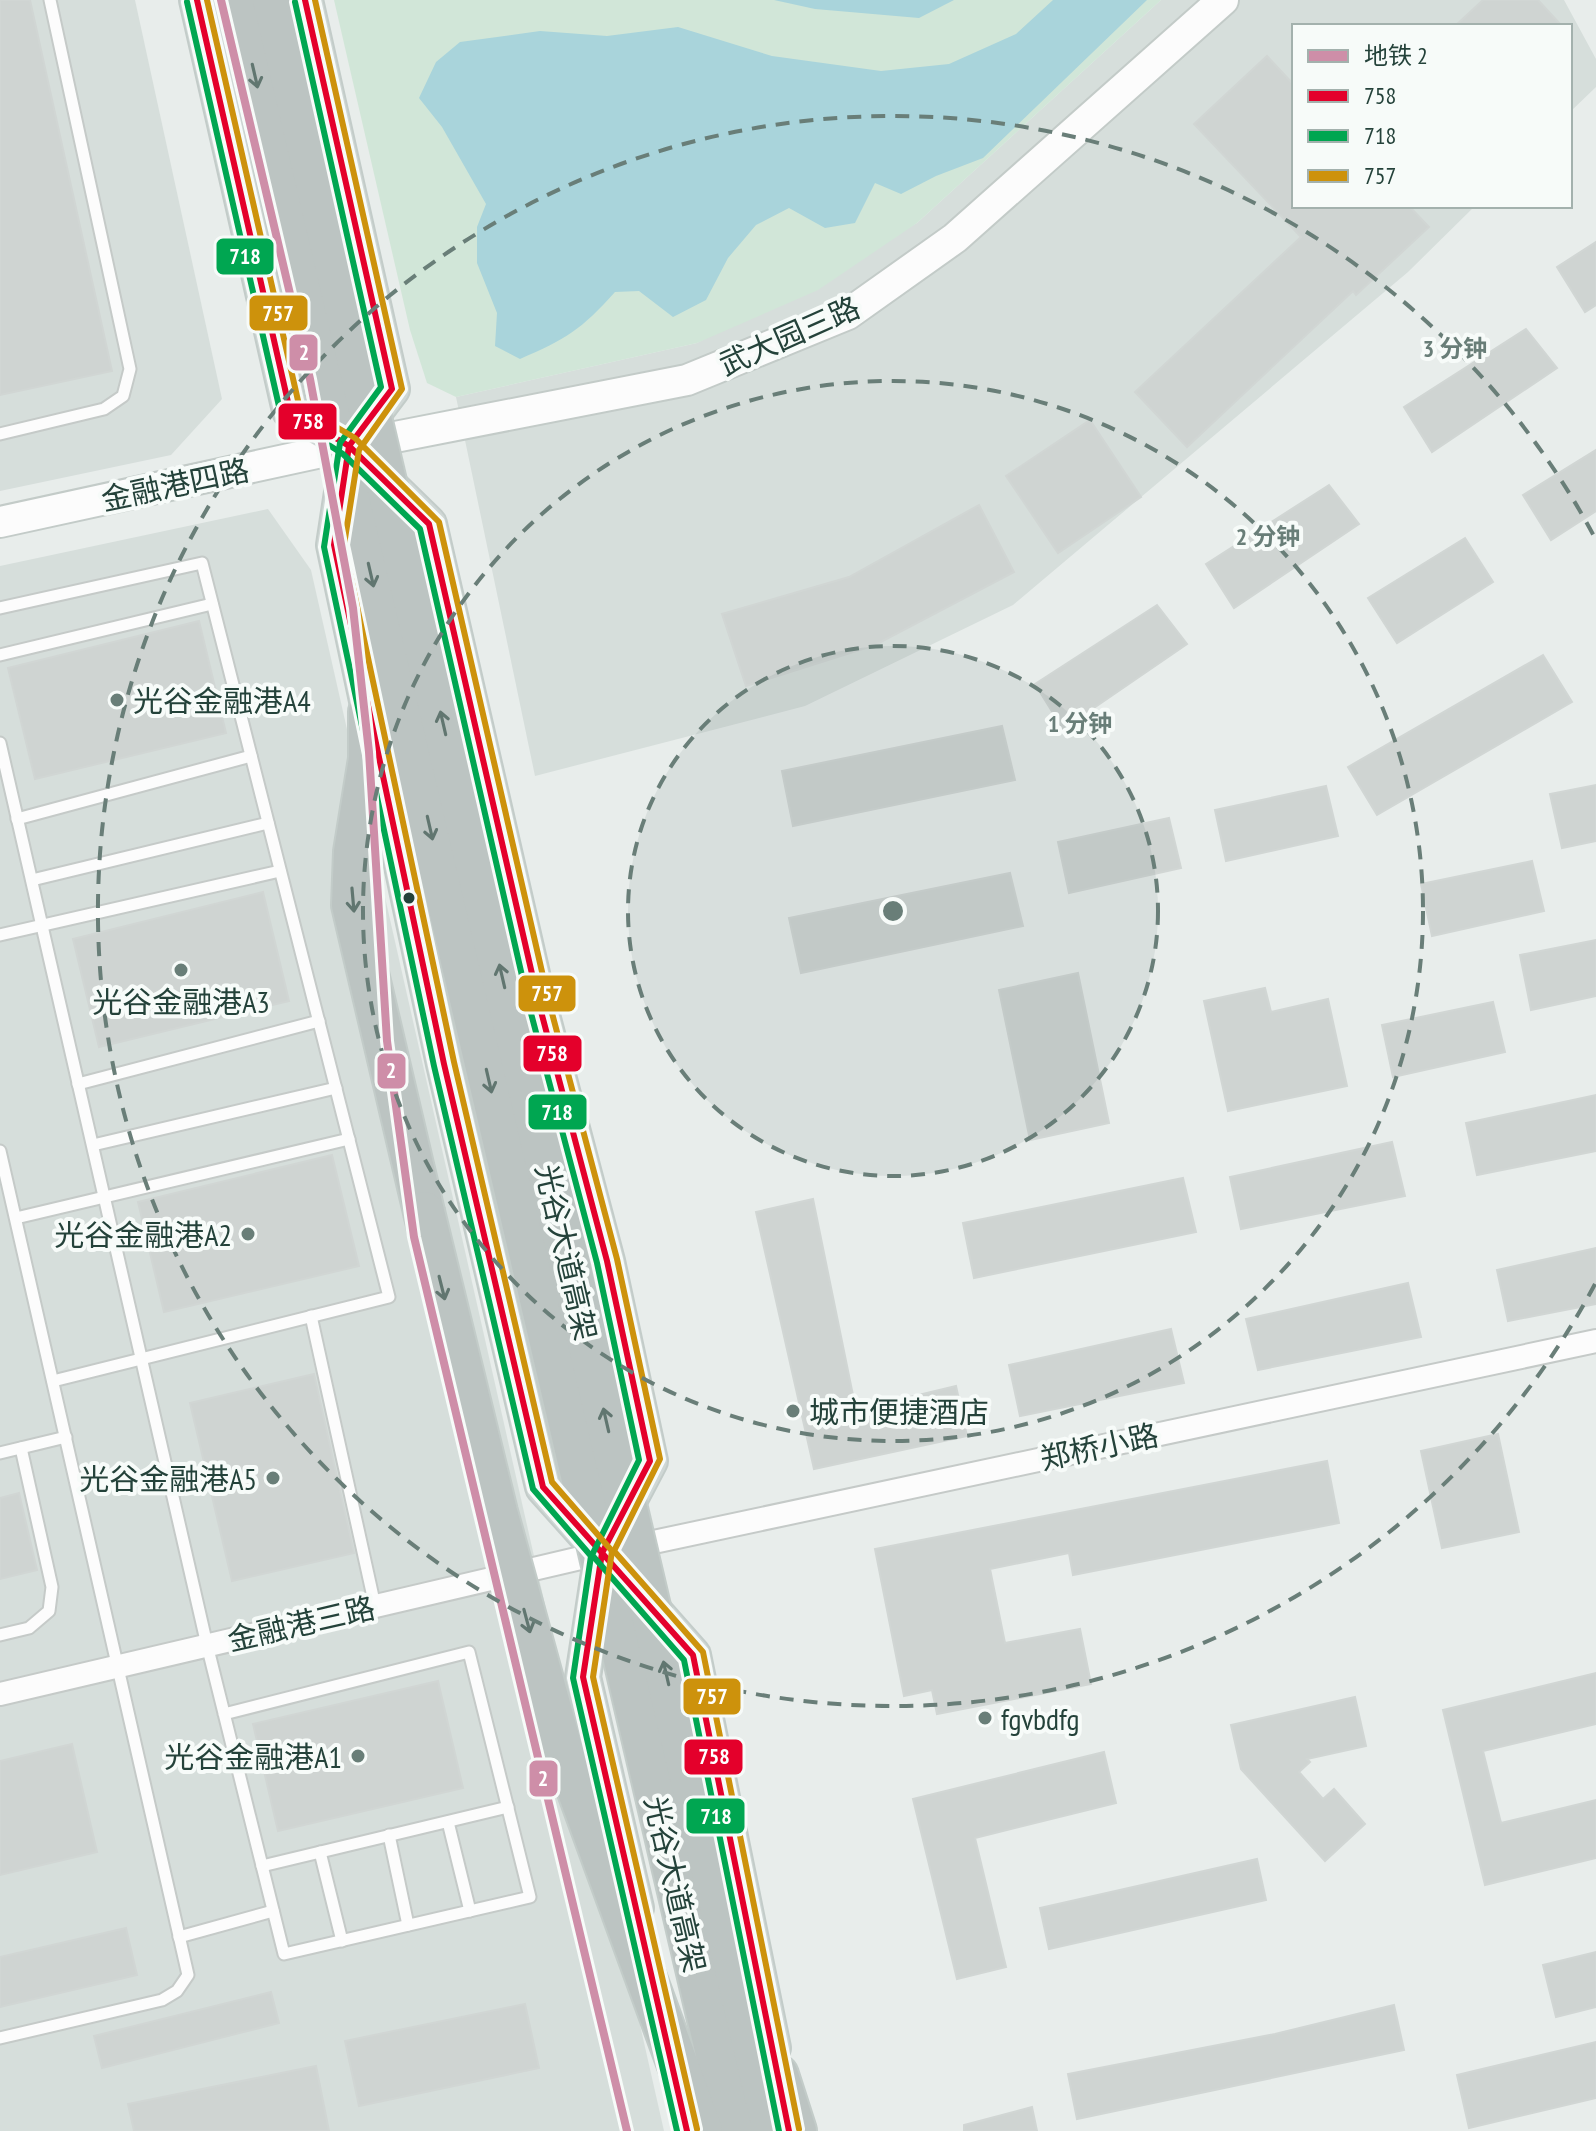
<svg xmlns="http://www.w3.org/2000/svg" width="1596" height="2131" font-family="'PT Sans Narrow','Noto Sans SC',sans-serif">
<rect width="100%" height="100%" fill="#e8edeb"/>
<g fill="#d6dedb">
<path d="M0 0H135L222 399 171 455 0 491Z"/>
<path d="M1161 0H1564L1596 59V87L1570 112V26H1294V206H1475L1408 272 1013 605 805 706 535 776 456 397 697 343 917 223Z"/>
<path d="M268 509 311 570 664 2131H0V566Z"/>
</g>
<path fill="#d1e6d8" d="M334 0H1161L917 223 818 290 697 343 456 397 427 383 410 330Z"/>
<g fill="#a9d4db">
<path d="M774 0H954L919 18 815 9Z"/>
<path d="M1053 0H1147L983 158 936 176 901 194 875 183 855 223 825 228 789 208 756 225 728 258 706 300 673 317 639 291 615 292C581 330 566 339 520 359L495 346 497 313 477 263V227L486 204 442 127 419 98 436 62 460 42 540 31 607 36 678 27 772 56 881 71 949 64 1016 34Z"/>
</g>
<g fill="#cfd4d2" stroke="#d1d6d4" stroke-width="2">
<path d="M0 0H30L112 371 0 395Z"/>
<path d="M1483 0H1538L1562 26H1455Z"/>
<path d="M1267 56 1294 85V206H1409L1429 227 1356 295 1353 291 1187 447 1135 392 1301 237 1194 124Z"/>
<path d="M1596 242V305L1585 312 1557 267Z"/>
<path d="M1526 329 1557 368 1432 452 1404 407Z"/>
<path d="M1090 420 1141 497 1058 553 1006 476Z"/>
<path d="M1596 450V511L1551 540 1523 495Z"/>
<path d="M1329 485 1359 524 1234 608 1206 564Z"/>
<path d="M979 505 1014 572 875 645 746 686 722 614 849 577Z"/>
<path d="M1465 538 1493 582 1397 643 1368 598Z"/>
<path d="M1157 605 1187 644 1063 729 1035 684Z"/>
<path d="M199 621 226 733 35 779 8 668Z"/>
<path d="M1543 655 1572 702 1377 815 1348 767Z"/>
<path d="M1002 726 1015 780 793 826 782 771Z"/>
<path d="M1596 785V841L1562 848 1550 794Z"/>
<path d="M1326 786 1338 836 1226 861 1215 810Z"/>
<path d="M1169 818 1181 868 1069 893 1058 842Z"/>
<path d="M1532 861 1544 911 1432 936 1421 884Z"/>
<path d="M1010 873 1023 926 801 973 789 918Z"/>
<path d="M263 892 289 1001 99 1047 73 939Z"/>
<path d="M1596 940V996L1531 1010 1520 955Z"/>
<path d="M1078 973 1109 1123 1030 1140 999 990Z"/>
<path d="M1265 988 1271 1012 1328 999 1347 1086 1228 1111 1204 1001Z"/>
<path d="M1493 1002 1505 1052 1393 1077 1382 1025Z"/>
<path d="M1596 1095V1151L1477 1175 1466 1123Z"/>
<path d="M1392 1142 1405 1196 1241 1229 1230 1177Z"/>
<path d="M332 1155 359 1266 164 1312 138 1202Z"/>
<path d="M1183 1178 1196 1232 974 1278 963 1223Z"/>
<path d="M813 1199 856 1410 956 1386 967 1436 814 1469 756 1212Z"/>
<path d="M1596 1248V1304L1508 1321 1497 1270Z"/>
<path d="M1408 1283 1421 1337 1258 1370 1246 1319Z"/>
<path d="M1171 1329 1184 1383 1020 1416 1009 1365Z"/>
<path d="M314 1374 354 1553 232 1581 190 1403Z"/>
<path d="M1498 1434 1519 1532 1442 1548 1421 1451Z"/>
<path d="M1327 1461 1339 1523 1073 1575 1069 1553 990 1569 1005 1643 1080 1629 1091 1684 937 1714 932 1690 904 1696 875 1549Z"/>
<path d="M19 1493 37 1570 0 1579V1498Z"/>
<path d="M1596 1673V1724L1483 1751 1501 1823 1596 1800V1858L1485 1885 1443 1710Z"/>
<path d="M438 1681 463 1788 278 1831 253 1724Z"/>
<path d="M1355 1697 1366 1746 1307 1759 1310 1762 1299 1772 1323 1799 1334 1789 1365 1824 1325 1861 1241 1769 1231 1725Z"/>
<path d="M72 1744 97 1852 0 1875V1761Z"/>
<path d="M1104 1752 1116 1803 975 1838 1006 1967 957 1979 913 1799Z"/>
<path d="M1257 1859 1266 1900 1049 1949 1040 1908Z"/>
<path d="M126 1928 137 1975 0 2007V1957Z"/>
<path d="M1596 1952V2007L1556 2017 1543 1965Z"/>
<path d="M271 1992 279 2023 102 2068 94 2036Z"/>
<path d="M525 2004 539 2068 359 2106 345 2041Z"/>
<path d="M1394 2005 1404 2050 1077 2119 1068 2074 1275 2034Z"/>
<path d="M1596 2042V2098L1469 2128 1457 2075Z"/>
<path d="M316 2066 329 2131H134L128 2104Z"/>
<path d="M1032 2107 1037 2131H964V2125Z"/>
</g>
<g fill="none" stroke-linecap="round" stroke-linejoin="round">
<g stroke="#c5cac8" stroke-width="15">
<g id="lane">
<path d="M0 434 104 409 123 396 130 369 50 0"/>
<path d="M0 608 202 563 389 1297 53 1381"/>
<path d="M0 655 212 604"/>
<path d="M0 743 207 1645 284 1954 530 1897 469 1652 224 1714"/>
<path d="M17 819 251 756"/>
<path d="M32 880 268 823"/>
<path d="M0 935 280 871"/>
<path d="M78 1084 319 1021"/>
<path d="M93 1145 336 1088"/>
<path d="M0 1151 188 1975 177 1991 162 2000 0 2038"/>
<path d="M16 1218 349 1139"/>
<path d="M311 1316 375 1606"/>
<path d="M0 1453 66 1437"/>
<path d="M0 1635 29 1628 49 1611 52 1587 21 1448"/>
<path d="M448 1822 470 1911"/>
<path d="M389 1835 408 1925"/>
<path d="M320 1852 342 1941"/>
<path d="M262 1866 508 1807"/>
<path d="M179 1937 273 1911"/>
</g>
</g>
<g stroke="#c5cac8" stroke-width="26">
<path id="street" d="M0 1694 602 1553 1596 1341"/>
</g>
<g stroke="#c3cbc8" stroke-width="34">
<path id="secondary" d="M0 522 349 446 687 380 848 314 955 238 1223 0"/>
</g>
<g stroke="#c3ccc9" stroke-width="38">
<g id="primary">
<path d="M197 0 290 411 349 446 429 524 538 1000 607 1261 650 1461 619 1520"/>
<path d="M305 0 392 389 349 446 334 545 444 1064 543 1487 602 1553 583 1677 636 1908"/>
<path d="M647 1603 693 1655 773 2048"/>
</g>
</g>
<g stroke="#c3ccc9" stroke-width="44">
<g id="highway">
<path d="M369 712V759L354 852 352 905 424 1212"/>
<path d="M778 2075 796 2131"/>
</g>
</g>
<use href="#lane" stroke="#fcfcfc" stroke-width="11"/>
<use href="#street" stroke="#fcfcfc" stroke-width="22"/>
<use href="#secondary" stroke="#fcfcfc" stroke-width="30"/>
<use href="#primary" stroke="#cfd7d5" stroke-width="34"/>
<use href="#highway" stroke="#bcc4c2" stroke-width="40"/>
<g stroke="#c3ccc9" stroke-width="44" stroke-linecap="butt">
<g id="highway-bridge">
<path d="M237 0 734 2131"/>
<path d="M273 0 773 2131"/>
<path d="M424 1212 497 1512 561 1745 702 2131"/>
</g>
</g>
<use href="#highway-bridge" stroke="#bcc4c2" stroke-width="40"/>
<g stroke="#f7fbf9" stroke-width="12">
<g id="bus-1">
<path d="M197 0 290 411 349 446 429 524 538 1000 607 1261 650 1461 602 1553 693 1655 789 2131"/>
<path d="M305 0 392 389 349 446 334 545 444 1064 543 1487 602 1553 583 1677 687 2131"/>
</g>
</g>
<g stroke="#f7fbf9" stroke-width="12">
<g id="bus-2">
<path d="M187 2 281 415 343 454 420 529 528 1002 597 1263 639 1460 592 1555 684 1660 779 2131"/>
<path d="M295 2 381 387 340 443 324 547 434 1066 533 1489 591 1556 573 1678 677 2131"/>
</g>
</g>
<g stroke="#f7fbf9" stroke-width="12">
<g id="bus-3">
<path d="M207 0 299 405 355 438 439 522 548 998 617 1259 660 1459 614 1551 703 1652 799 2129"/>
<path d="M315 0 402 389 359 450 344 545 454 1062 552 1482 612 1551 593 1677 697 2129"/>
</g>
</g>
<use href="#bus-1" stroke="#e4002b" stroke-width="6"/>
<use href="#bus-2" stroke="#00a651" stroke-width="6"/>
<use href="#bus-3" stroke="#cd920c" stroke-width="6"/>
<g stroke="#f7fbf9" stroke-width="14">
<path id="metro-1" d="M221 0 310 379 353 608 369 752 387 1041 414 1237 627 2131"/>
</g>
<use href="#metro-1" stroke="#ce8ea8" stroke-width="8"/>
</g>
<defs><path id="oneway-shaft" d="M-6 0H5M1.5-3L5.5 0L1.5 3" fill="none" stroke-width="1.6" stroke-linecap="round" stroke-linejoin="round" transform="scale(2)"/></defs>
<g stroke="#617670">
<use href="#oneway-shaft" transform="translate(255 76) rotate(77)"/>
<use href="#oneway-shaft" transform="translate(371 575) rotate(77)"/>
<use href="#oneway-shaft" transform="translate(443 723) rotate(-103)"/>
<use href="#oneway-shaft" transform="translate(430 828) rotate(77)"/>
<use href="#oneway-shaft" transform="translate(353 900) rotate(85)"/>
<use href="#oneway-shaft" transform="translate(502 976) rotate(-103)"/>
<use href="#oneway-shaft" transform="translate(489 1081) rotate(77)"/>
<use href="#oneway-shaft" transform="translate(442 1288) rotate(76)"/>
<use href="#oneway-shaft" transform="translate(606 1420) rotate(-103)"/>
<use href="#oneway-shaft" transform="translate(527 1621) rotate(75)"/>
<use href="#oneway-shaft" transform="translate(666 1673) rotate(-103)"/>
</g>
<circle cx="893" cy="911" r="265" fill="#697e78" fill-opacity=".12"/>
<g fill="none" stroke="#697e78" stroke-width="4" stroke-dasharray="14 10">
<circle cx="893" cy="911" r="265"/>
<circle cx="893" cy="911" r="530"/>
<path d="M1595 1284A795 795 0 1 1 1595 538"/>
</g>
<g fill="#697e78" stroke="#f7fbf9" stroke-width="3">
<circle cx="117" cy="700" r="8"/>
<circle cx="181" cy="970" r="8"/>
<circle cx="248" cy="1234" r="8"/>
<circle cx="793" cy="1411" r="8"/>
<circle cx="273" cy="1478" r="8"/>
<circle cx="985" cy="1718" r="8"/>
<circle cx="358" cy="1756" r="8"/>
</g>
<circle fill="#24423a" stroke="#f7fbf9" stroke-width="3" cx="409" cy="898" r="7"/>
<g text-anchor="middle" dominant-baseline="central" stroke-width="8" stroke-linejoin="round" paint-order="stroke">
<g font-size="30" fill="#24423a" stroke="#f7fbf9">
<text transform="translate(789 335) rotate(-24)">武大园三路</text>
<text transform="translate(175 484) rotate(-12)">金融港四路</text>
<text transform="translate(567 1252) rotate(77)">光谷大道高架</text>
<text transform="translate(1099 1446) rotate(-12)">郑桥小路</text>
<text transform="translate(301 1623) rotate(-13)">金融港三路</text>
<text transform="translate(676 1884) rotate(77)">光谷大道高架</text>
</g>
<g font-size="30" fill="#24423a" stroke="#f7fbf9" text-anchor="start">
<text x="133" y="700">光谷金融港A4</text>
<text x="181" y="1001" text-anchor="middle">光谷金融港A3</text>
<text x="232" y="1234" text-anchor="end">光谷金融港A2</text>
<text x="809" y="1411">城市便捷酒店</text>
<text x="257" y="1478" text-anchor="end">光谷金融港A5</text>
<text x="1001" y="1718">fgvbdfg</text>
<text x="342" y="1756" text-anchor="end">光谷金融港A1</text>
</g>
</g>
<circle cx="893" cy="911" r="12" fill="#697e78" stroke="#f7fbf9" stroke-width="4"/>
<g font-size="24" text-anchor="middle" font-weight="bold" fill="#697e78" stroke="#f7fbf9" stroke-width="8" stroke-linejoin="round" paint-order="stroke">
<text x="1455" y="357">3 分钟</text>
<text x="1268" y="545">2 分钟</text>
<text x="1080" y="732">1 分钟</text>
</g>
<g stroke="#f7fbf9" stroke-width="3">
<rect x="215" y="237" width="60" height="39" rx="8" fill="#00a651"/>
<rect x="248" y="294" width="61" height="38" rx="8" fill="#cd920c"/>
<rect x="288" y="333" width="31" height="39" rx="8" fill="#ce8ea8"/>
<rect x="277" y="402" width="61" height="39" rx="8" fill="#e4002b"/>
<rect x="517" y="974" width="60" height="39" rx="8" fill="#cd920c"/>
<rect x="522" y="1034" width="61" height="39" rx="8" fill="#e4002b"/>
<rect x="376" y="1052" width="31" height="38" rx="8" fill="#ce8ea8"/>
<rect x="527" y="1093" width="61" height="38" rx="8" fill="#00a651"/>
<rect x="682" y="1677" width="60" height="39" rx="8" fill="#cd920c"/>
<rect x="683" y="1738" width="61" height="38" rx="8" fill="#e4002b"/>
<rect x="528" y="1759" width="31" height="39" rx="8" fill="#ce8ea8"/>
<rect x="685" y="1797" width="61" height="38" rx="8" fill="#00a651"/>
</g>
<g font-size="22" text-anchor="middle" font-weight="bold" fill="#fff">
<text x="245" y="264">718</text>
<text x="278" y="321">757</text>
<text x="304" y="360">2</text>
<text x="308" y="429">758</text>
<text x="547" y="1001">757</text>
<text x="552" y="1061">758</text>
<text x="391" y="1078">2</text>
<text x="557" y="1120">718</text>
<text x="712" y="1704">757</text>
<text x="714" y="1764">758</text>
<text x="543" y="1786">2</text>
<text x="716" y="1824">718</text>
</g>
<rect x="1292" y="24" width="280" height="184" fill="#f7fbf9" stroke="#a3b1ad" stroke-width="2"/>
<rect x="1308" y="50" width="40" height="12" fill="#ce8ea8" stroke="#a3b1ad" stroke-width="2"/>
<text x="1364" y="64" font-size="24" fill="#24423a">地铁 2</text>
<rect x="1308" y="90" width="40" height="12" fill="#e4002b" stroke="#a3b1ad" stroke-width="2"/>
<text x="1364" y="104" font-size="24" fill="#24423a">758</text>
<rect x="1308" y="130" width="40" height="12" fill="#00a651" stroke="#a3b1ad" stroke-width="2"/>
<text x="1364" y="144" font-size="24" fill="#24423a">718</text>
<rect x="1308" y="170" width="40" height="12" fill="#cd920c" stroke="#a3b1ad" stroke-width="2"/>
<text x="1364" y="184" font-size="24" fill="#24423a">757</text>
</svg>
